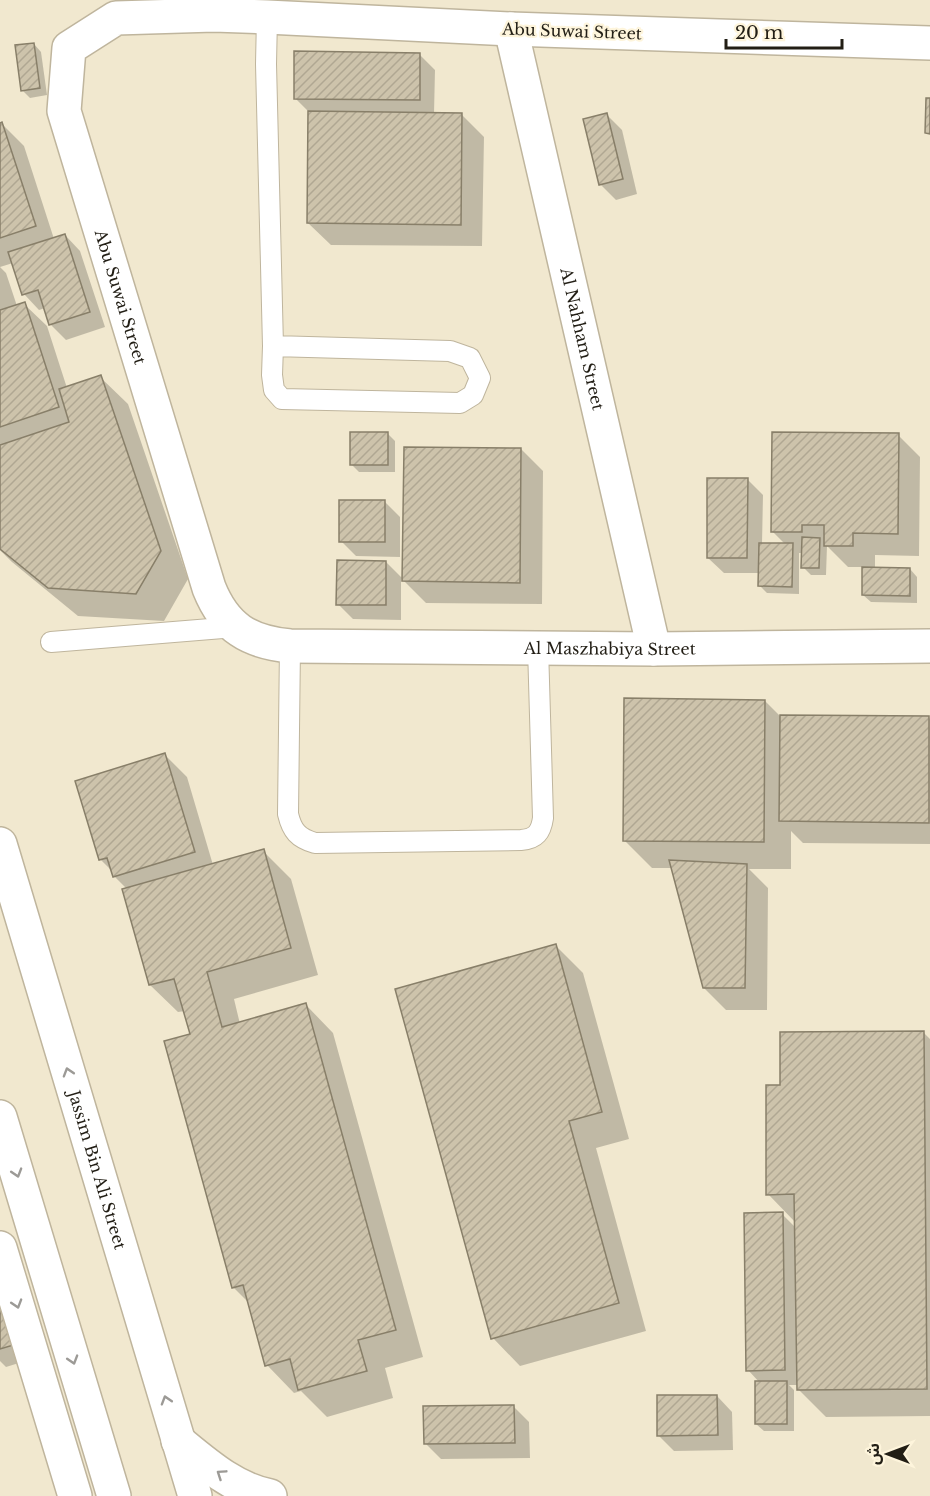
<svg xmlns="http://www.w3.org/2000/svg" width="930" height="1496" font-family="'Libre Baskerville','Noto Sans Arabic',serif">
<defs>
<pattern id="building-hatch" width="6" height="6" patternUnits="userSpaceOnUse" patternTransform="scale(1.5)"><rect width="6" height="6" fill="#cdc3ab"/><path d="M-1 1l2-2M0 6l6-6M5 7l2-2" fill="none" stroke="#b0a792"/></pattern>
</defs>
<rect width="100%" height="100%" fill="#f1e8cf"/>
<g fill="#0003">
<path d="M34 44 41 52 47 95 30 98 22 90Z"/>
<path d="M420 55 435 70 434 114 462 115 484 137 482 246 331 245 308 223 309 112 295 98Z"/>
<path d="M606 114 622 130 637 194 616 200 600 184Z"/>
<path d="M0 124H2L24 146 54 239 65 235 80 251 105 327 66 340 50 324 45 308 39 310 24 294 13 263 0 267Z"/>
<path d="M0 267 6 273 17 306 24 304 47 326 67 388 100 377 128 404 188 579 164 621 78 616 12 562 0 550Z"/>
<path d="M388 434 395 441V472H359L352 465Z"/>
<path d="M898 435 920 457 919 556 875 555V569H910L917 577V603L871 602 863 595V567H848L827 546 826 575H811L803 567V553H799V594L767 593 760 586V573H724L708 558 747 479 763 495 762 544 786 545 772 531Z"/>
<path d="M521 449 543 471 542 604 426 603 401 578V620L353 619 338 604 386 562 404 580Z"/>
<path d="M385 502 400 517V557L356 556 341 541Z"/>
<path d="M765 701 782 718H929L930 719V844L803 843 791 831V869H749L768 888 767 1010H726L704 988 673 868H652L624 840Z"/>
<path d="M165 755 187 777 213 865 263 851 291 879 318 975 234 999 240 1024 306 1005 333 1033 423 1357 385 1368 393 1398 327 1417 301 1391 294 1393 267 1365 250 1304 233 1287 192 1035 185 1011 178 1012 150 985 124 890 127 889 114 876 113 872 101 860 77 782Z"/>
<path d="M555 945 583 973 629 1139 596 1148 646 1331 520 1366 493 1338Z"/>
<path d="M923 1032 930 1039V1416L826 1417 798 1389V1385H789L794 1390V1431H764L756 1424 760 1383 748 1370 782 1214 796 1228V1223L768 1194 782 1087Z"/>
<path d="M0 1237 35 1358 6 1367 0 1361Z"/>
<path d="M717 1396 732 1412 733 1450 674 1451 658 1435Z"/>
<path d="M514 1407 529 1422 530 1458 441 1459 425 1443Z"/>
</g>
<g fill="url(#building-hatch)" stroke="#887f69" stroke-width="1.5">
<path d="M34 43 40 88 21 91 15 45Z"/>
<path d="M294 51 420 53V100L294 99Z"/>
<path d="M926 98H930V134L925 133Z"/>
<path d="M308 111 462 113 461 225 307 223Z"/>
<path d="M607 113 623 179 599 185 583 119Z"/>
<path d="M2 122 36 226 0 238V123Z"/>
<path d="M65 234 90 312 49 325 38 290 22 295 8 252Z"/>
<path d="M25 302 59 407 0 427V310Z"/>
<path d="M101 375 161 551 136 594 48 588 0 549V445L69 422 59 389Z"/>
<rect x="350" y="432" width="38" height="33"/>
<path d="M772 432 899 433 898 534 853 533V546H824V525H802V532H771Z"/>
<path d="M404 447 521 448 520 583 402 581Z"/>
<path d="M707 478H748L747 558H707Z"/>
<rect x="339" y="500" width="46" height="42"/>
<path d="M802 537 820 538 819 568H801Z"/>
<path d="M759 543H793L792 587 758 586Z"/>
<path d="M337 560 386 561V605H336Z"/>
<path d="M862 567 910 568V596L862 595Z"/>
<path d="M624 698 765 700 764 842 623 841Z"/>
<path d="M780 715 929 716V823L779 821Z"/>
<path d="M165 753 195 852 113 877 107 858 99 860 75 781Z"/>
<path d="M264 849 291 948 207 972 222 1027 306 1003 396 1330 358 1340 367 1371 298 1390 290 1359 265 1366 243 1285 232 1288 164 1041 190 1034 174 979 149 985 122 889Z"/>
<path d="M669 860 747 864 745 988H703Z"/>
<path d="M556 944 602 1112 569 1121 619 1303 491 1339 395 989Z"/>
<path d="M924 1031 927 1389 797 1390 794 1194 766 1195V1085H780V1032Z"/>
<path d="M783 1212 785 1370 746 1371 744 1213Z"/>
<path d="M0 1277 20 1343 0 1349Z"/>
<rect x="755" y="1381" width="32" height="43"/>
<path d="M657 1395H717L718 1435 657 1436Z"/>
<path d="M514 1405 515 1443 424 1444 423 1406Z"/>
</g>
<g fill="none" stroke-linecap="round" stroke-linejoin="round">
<g stroke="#bfb59d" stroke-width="22">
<g id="service">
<path d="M267 17 266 64 273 346 272 375 274 390 282 399 460 403 473 395 480 378 470 358 450 351 273 346"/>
<path d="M51 642 235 627"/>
<path d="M290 646 288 814C292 831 298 838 315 843L521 840C536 839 541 832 543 818L538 647"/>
</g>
</g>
<g stroke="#bfb59d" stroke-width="36">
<g id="minor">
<path id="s1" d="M511 29 654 649"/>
<path id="s2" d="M930 43 511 29 267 17 214 15 116 18 69 48 64 111 209 588C225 628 249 642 290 646L654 649 930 646"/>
<path d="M0 1248 75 1496"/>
<path d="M178 1441C206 1464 234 1489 270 1496"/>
</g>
</g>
<g stroke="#bfb59d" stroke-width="36">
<g id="tertiary">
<path id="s3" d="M0 844 195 1496"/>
<path d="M0 1117 114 1496"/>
</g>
</g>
<use href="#service" stroke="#fff" stroke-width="20"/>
<use href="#minor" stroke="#fff" stroke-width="33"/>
<use href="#tertiary" stroke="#fff" stroke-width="33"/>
</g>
<defs><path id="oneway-chevron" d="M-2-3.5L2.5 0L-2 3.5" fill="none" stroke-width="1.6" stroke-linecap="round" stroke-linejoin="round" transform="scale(1.5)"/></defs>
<g stroke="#9c9a96">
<use href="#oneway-chevron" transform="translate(68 1072) rotate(-107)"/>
<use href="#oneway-chevron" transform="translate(17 1173) rotate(73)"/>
<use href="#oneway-chevron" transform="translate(17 1304) rotate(73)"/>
<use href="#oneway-chevron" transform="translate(73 1360) rotate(73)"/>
<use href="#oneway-chevron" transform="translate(166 1400) rotate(-107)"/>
<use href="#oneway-chevron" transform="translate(221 1474) rotate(-146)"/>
</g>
<g text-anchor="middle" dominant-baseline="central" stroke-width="4.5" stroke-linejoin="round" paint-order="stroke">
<g font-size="16" fill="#221e15" stroke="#fef5dc">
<text transform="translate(572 31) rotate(2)">Abu Suwai Street</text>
<text stroke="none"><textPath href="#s2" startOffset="1128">Abu Suwai Street</textPath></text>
<text stroke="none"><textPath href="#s1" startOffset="318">Al Nahham Street</textPath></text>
<text stroke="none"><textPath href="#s2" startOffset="1858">Al Maszhabiya Street</textPath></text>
<text stroke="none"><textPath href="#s3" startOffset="340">Jassim Bin Ali Street</textPath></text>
</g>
</g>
<g transform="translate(888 1454) rotate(270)" stroke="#fef5dc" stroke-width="4.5" paint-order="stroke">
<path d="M0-4.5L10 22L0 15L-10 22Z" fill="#221e15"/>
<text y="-9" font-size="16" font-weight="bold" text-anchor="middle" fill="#221e15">ش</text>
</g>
<path d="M726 39v9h116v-9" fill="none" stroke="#221e15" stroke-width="3"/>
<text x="735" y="39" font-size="18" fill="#221e15" stroke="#fef5dc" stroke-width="4.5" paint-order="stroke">20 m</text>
</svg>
